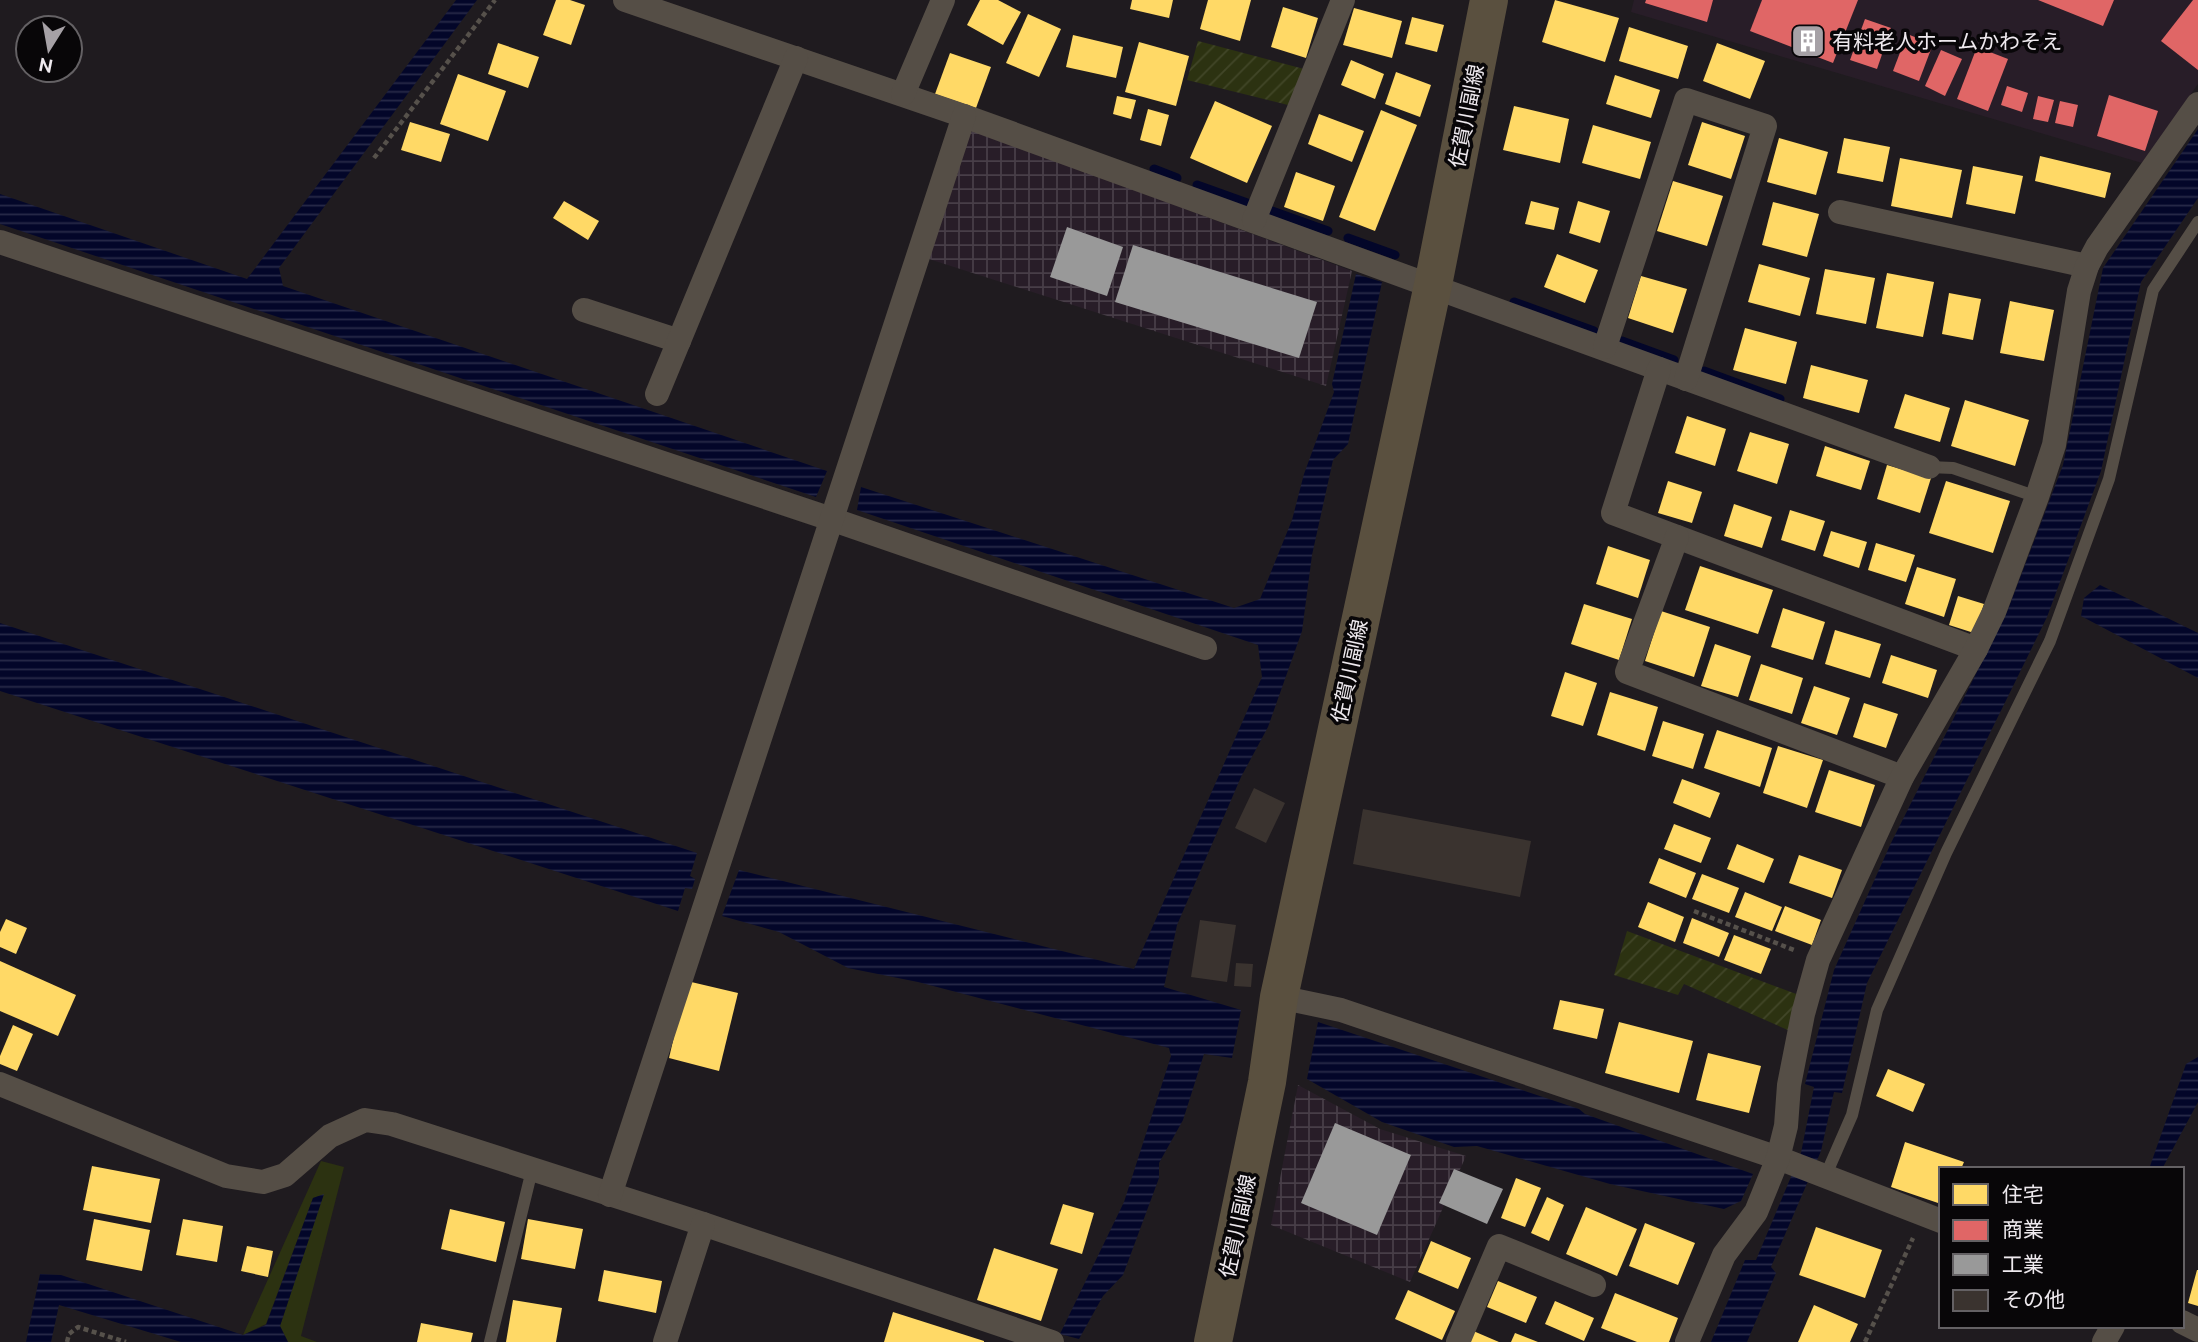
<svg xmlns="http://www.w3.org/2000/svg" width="2198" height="1342" font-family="Ubuntu,'Noto Sans JP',sans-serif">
<defs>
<pattern id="industrial-grid" width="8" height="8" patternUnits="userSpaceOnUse" patternTransform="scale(1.75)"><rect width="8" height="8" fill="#281d28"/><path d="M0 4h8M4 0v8" fill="none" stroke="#483e48"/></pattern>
<pattern id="garden-furrows" width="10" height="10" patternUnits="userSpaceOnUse" patternTransform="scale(1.75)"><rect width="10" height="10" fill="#2c3211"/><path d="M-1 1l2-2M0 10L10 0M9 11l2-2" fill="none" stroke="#414628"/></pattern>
<pattern id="water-rules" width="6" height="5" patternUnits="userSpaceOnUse" patternTransform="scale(1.75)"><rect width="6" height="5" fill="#030629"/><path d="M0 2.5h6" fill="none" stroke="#282a48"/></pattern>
</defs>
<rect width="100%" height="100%" fill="#1f1b1f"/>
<path fill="#281d28" d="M1634 0H2198V84L2142 163 1631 12Z"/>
<g fill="url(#industrial-grid)">
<path d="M970 129 1352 271 1326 386 929 259Z"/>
<path d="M1298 1085 1380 1129 1466 1156 1410 1282 1271 1225Z"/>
</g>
<path fill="#2c3211" d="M321 1161 344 1167 301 1336 317 1342H288L280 1326 323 1195 313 1198 266 1324 243 1335Z"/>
<g fill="url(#garden-furrows)">
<path d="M1198 41 1304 69 1288 105 1187 80Z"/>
<path d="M1627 931 1799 995 1790 1031 1684 984 1678 995 1614 975Z"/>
</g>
<g fill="url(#water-rules)">
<path d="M456 0H477L279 268 283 286 827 471 816 497 0 224V194L247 279Z"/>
<path d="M2198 129V198L2141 282 2101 471 2047 617 1867 983 1842 1093 1834 1092 1821 1151 1771 1267 1776 1273 1747 1342H1711L1745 1260H1756L1801 1153 1814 1087 1805 1084 1834 970 1891 843 2007 612 2063 465 2103 268Z"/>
<path d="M1356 274 1382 282 1348 444 1333 460 1312 555 1302 631 1268 727 1241 777 1177 925 1164 987 1241 1010 1232 1058 1204 1054 1183 1120 1159 1163V1178L1123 1275 1103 1296 1079 1339 1060 1334 1124 1202 1171 1056 1169 1048 918 982 848 968 779 932 722 916 739 870 1134 969 1262 677 1258 645 857 510 861 487 1234 608 1260 599 1292 520 1304 474 1334 392 1332 384Z"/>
<path d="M2100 585 2198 633V678L2081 616 2084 598Z"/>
<path d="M0 623 697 853 690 876 695 879 692 889 685 888 678 911 0 691Z"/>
<path d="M1318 1022 1579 1109 1585 1114 1753 1174 1741 1201 1724 1209 1610 1184 1477 1146 1454 1147 1382 1122 1307 1079Z"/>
<path d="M2198 1057V1102L2162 1169H2149L2186 1064Z"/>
<path d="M324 1194 280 1326 288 1342H181L59 1305 51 1342H26L40 1274 61 1275 243 1335 266 1325 313 1198Z"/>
</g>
<g fill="#ffd966">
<path d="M556 0H570L585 5 571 45 543 35Z"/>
<path d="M980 0H998L1021 12 1003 45 967 25Z"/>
<path d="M1132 0H1173L1169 18 1130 9Z"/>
<path d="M1208 0H1251L1240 41 1200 29Z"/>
<path d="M1555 0 1619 18 1605 62 1542 42Z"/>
<path d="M1283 7 1318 18 1306 58 1271 47Z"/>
<path d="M1354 8 1402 21 1392 58 1343 45Z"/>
<path d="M1028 14 1061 29 1039 77 1006 63Z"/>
<path d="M1412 17 1444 25 1437 52 1405 44Z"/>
<path d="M1629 27 1688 46 1678 79 1619 61Z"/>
<path d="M1073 35 1123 47 1116 78 1066 67Z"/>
<path d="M1139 42 1189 56 1176 106 1125 92Z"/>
<path d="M498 43 539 57 528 88 488 74Z"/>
<path d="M1717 43 1765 61 1750 99 1703 81Z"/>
<path d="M950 53 991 67 976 108 935 94Z"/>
<path d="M1351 60 1384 74 1375 99 1341 85Z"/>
<path d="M1396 72 1431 85 1420 117 1385 104Z"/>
<path d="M458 74 506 91 488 141 440 124Z"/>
<path d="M1615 75 1660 90 1651 118 1606 104Z"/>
<path d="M1117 96 1136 100 1131 119 1113 114Z"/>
<path d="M1215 101 1272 126 1247 183 1190 158Z"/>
<path d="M1514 106 1569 119 1560 163 1503 150Z"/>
<path d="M1148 109 1169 115 1161 146 1140 140Z"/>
<path d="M1381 110 1417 125 1375 231 1339 217Z"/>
<path d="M1319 114 1364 131 1352 162 1308 144Z"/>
<path d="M410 122 450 134 441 162 401 150Z"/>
<path d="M1702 122 1745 136 1731 179 1688 165Z"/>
<path d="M1593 125 1651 142 1640 179 1582 163Z"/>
<path d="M1779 138 1828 152 1816 195 1767 182Z"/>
<path d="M1844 138 1890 147 1883 182 1837 173Z"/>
<path d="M2040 156 2111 173 2105 198 2035 181Z"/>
<path d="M1900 158 1962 170 1952 218 1891 206Z"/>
<path d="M1973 166 2023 176 2015 214 1966 204Z"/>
<path d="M1296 172 1335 186 1323 221 1284 207Z"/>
<path d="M1673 181 1723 196 1707 246 1657 231Z"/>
<path d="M564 201 599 221 588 240 553 218Z"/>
<path d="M1531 201 1559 208 1554 230 1525 224Z"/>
<path d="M1578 201 1610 211 1600 243 1569 233Z"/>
<path d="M1773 202 1819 214 1807 257 1762 245Z"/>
<path d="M1557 254 1598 270 1585 303 1544 287Z"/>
<path d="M1759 264 1810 278 1800 316 1748 302Z"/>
<path d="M1825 269 1875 278 1866 324 1816 314Z"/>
<path d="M1887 273 1934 282 1923 337 1876 328Z"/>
<path d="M1641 276 1687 289 1673 333 1628 318Z"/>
<path d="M1949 293 1981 299 1973 340 1942 334Z"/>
<path d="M2010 301 2054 310 2044 361 2000 353Z"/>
<path d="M1745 328 1797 342 1786 384 1733 370Z"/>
<path d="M1811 365 1868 380 1859 413 1803 398Z"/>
<path d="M1905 394 1950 408 1940 442 1894 428Z"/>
<path d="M1965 400 2029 420 2015 466 1951 446Z"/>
<path d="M1687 416 1726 429 1715 466 1675 453Z"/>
<path d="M1750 432 1789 444 1777 484 1737 471Z"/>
<path d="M1825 446 1870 461 1861 490 1816 476Z"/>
<path d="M1887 465 1931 478 1920 513 1877 499Z"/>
<path d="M1668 481 1702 492 1692 523 1658 513Z"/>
<path d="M1946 481 2010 501 1993 553 1929 533Z"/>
<path d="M1734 504 1772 517 1762 548 1724 536Z"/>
<path d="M1790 510 1825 521 1815 551 1781 540Z"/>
<path d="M1831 531 1867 542 1859 568 1823 556Z"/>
<path d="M1876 543 1915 555 1906 582 1868 570Z"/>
<path d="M1608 546 1650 560 1638 598 1596 584Z"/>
<path d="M1700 566 1773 590 1758 634 1685 610Z"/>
<path d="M1917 567 1956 579 1944 617 1905 604Z"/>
<path d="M1958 596 1984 604 1974 633 1949 625Z"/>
<path d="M1584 604 1632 619 1619 660 1571 644Z"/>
<path d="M1783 608 1825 622 1813 660 1771 647Z"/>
<path d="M1661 611 1710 627 1694 677 1645 661Z"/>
<path d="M1835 630 1881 644 1870 678 1825 664Z"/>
<path d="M1715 644 1751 656 1738 697 1701 686Z"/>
<path d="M1891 655 1937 670 1928 698 1882 683Z"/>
<path d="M1761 664 1803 678 1792 714 1749 700Z"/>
<path d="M1565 672 1597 683 1583 726 1551 716Z"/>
<path d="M1814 686 1850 698 1837 735 1801 723Z"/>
<path d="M1610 692 1658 707 1645 751 1597 735Z"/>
<path d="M1864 703 1898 714 1886 748 1853 737Z"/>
<path d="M1663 721 1704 734 1693 769 1652 756Z"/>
<path d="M1717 730 1772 748 1760 787 1704 768Z"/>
<path d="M1778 746 1823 760 1807 808 1763 793Z"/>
<path d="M1829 770 1875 785 1861 827 1815 812Z"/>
<path d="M1682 779 1720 793 1710 818 1673 803Z"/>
<path d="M1674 824 1711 838 1701 863 1664 849Z"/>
<path d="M1737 844 1774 859 1764 883 1727 869Z"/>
<path d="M1799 855 1842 870 1832 898 1789 883Z"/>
<path d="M1659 858 1696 873 1686 898 1649 883Z"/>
<path d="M1702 874 1739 888 1729 913 1692 899Z"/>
<path d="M1745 892 1782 907 1772 931 1735 917Z"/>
<path d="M1648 902 1684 917 1675 942 1638 927Z"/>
<path d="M1785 906 1821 920 1812 945 1775 931Z"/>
<path d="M1692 918 1729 933 1719 957 1683 943Z"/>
<path d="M6 919 27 928 16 954 0 947V932Z"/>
<path d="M1734 935 1771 949 1761 974 1724 960Z"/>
<path d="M0 961 76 995 58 1036 0 1011Z"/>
<path d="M687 981 738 993 719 1071 669 1058Z"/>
<path d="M1560 1000 1604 1009 1597 1039 1553 1029Z"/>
<path d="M1619 1022 1693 1041 1679 1093 1605 1073Z"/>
<path d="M13 1025 33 1034 17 1071 0 1064V1056Z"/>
<path d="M1708 1053 1761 1066 1749 1113 1696 1100Z"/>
<path d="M1888 1069 1925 1084 1913 1112 1876 1096Z"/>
<path d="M1905 1142 1964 1162 1961 1169H1941V1204L1891 1187Z"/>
<path d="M92 1166 160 1179 151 1223 83 1210Z"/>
<path d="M1516 1178 1541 1188 1525 1227 1501 1218Z"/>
<path d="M1547 1197 1564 1205 1549 1241 1531 1233Z"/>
<path d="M1063 1204 1094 1213 1082 1254 1050 1244Z"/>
<path d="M1586 1207 1637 1229 1617 1276 1566 1254Z"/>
<path d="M450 1209 505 1222 496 1262 441 1249Z"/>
<path d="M94 1219 150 1230 142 1271 86 1260Z"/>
<path d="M183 1219 223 1226 217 1262 176 1255Z"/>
<path d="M528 1219 583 1229 575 1269 521 1259Z"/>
<path d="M1645 1223 1695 1243 1678 1285 1629 1266Z"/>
<path d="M1816 1227 1882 1250 1865 1298 1799 1275Z"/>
<path d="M1431 1241 1471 1258 1458 1289 1418 1272Z"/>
<path d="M247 1246 273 1251 268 1277 241 1271Z"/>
<path d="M994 1248 1058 1269 1041 1321 977 1300Z"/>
<path d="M604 1270 662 1281 656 1313 598 1301Z"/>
<path d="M2197 1270H2198V1306L2188 1303Z"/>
<path d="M1498 1281 1537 1297 1526 1323 1487 1307Z"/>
<path d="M1408 1290 1455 1311 1442 1340 1395 1319Z"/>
<path d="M1615 1293 1678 1318 1669 1342H1637L1601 1328Z"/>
<path d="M513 1300 562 1308 556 1342H506Z"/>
<path d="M1555 1301 1594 1318 1584 1341 1545 1324Z"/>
<path d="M1814 1305 1858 1324 1850 1342H1798Z"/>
<path d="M893 1312 984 1341V1342H884Z"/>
<path d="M421 1323 473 1333 471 1342H417Z"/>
<path d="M1471 1330 1499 1342H1465Z"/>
<path d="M1515 1333 1538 1342H1511Z"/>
</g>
<g fill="#e06666">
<path d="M1646 0H1713L1707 22 1645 3Z"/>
<path d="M1762 0H1858L1833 63 1750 31Z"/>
<path d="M2038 0H2114L2103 26Z"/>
<path d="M2193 0H2198V70L2161 41Z"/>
<path d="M1865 19 1891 28 1877 69 1850 60Z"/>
<path d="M1907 34 1933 44 1919 81 1893 71Z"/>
<path d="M1977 47 2008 59 1988 111 1957 99Z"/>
<path d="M1941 50 1962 59 1945 96 1925 86Z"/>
<path d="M2007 86 2028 93 2022 112 2001 105Z"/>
<path d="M2109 95 2158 111 2145 151 2097 136Z"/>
<path d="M2038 96 2054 100 2048 122 2033 119Z"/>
<path d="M2060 101 2078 105 2073 127 2055 123Z"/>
</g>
<g fill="#999">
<path d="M1067 227 1123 247 1107 296 1050 277Z"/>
<path d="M1133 245 1317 302 1299 358 1115 302Z"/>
<path d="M1335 1123 1411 1155 1377 1235 1301 1203Z"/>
<path d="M1454 1169 1503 1189 1487 1224 1439 1203Z"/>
</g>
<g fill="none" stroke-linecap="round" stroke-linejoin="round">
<g stroke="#030629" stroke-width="9">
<path d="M1154 169 1177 178"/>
<path d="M1197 185 1250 204"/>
<path d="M1272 211 1328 231"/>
<path d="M1348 238 1395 255"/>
<path d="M1514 302 1594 331"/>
<path d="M1622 341 1674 360"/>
<path d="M1704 371 1780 399"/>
</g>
</g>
<g fill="#3a332f">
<path d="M1254 788 1285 803 1266 843 1235 828Z"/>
<path d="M1363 809 1531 841 1520 897 1353 864Z"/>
<path d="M1200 920 1236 925 1227 982 1191 977Z"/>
<path d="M1236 963 1253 964 1251 987 1234 986Z"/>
</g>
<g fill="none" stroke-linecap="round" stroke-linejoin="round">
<g stroke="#56514b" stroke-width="4.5" stroke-dasharray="5 3.5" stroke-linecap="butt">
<path d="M374 158 495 0"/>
<path d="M1694 911 1794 950"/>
<path d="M67 1342 69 1334 78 1327 126 1342"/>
<path d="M1865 1342 1913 1238"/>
</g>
<g stroke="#554e46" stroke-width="12">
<path d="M1929 467 1953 468 2037 497"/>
<path d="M1825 1177 1852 1115 1877 1010 1946 853 2050 641 2109 479 2153 290 2198 222"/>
<path d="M490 1342 532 1170"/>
</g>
<g stroke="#554e46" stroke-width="24">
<path d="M625 0 964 116 1929 467"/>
<path d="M903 94 943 0"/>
<path d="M1840 212 2087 266"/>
<path d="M1254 220 1343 0"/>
<path d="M0 242 831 519 1205 648"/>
<path d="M584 310 679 341"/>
<path d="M1605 347 1686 100 1765 126 1686 379"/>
<path d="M1659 369 1613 513 1976 649"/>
<path d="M657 394 796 58"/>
<path d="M1677 537 1627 672 1902 777"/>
<path d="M1279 997 1341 1010 1778 1158 1941 1221"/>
<path d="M0 1084 226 1176 263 1182 285 1175 330 1136 365 1120 392 1124 703 1224 1052 1342"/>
<path d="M610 1195 964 116"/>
<path d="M2182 1322 2198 1330"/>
<path d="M665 1342 703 1224"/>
<path d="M1458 1342 1499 1246 1594 1285"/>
<path d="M1687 1342 1724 1255 1756 1212 1778 1158 1786 1126 1789 1085 1803 1014 1818 960 1902 777 1976 649 1994 612 2037 497 2054 445 2079 291 2087 266 2097 247 2198 104"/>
<path d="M2104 1342 2113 1326"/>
</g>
<path stroke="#5a503f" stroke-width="38" d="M1213 1342 1267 1082 1279 997 1433 285 1489 0"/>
</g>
<defs>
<g id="building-square" transform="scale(1.75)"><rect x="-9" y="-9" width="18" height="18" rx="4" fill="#a6a1a6" stroke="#080608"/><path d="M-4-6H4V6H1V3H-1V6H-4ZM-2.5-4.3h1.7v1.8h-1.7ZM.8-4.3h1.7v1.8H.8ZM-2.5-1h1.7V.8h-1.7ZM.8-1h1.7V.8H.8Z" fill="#fff"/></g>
</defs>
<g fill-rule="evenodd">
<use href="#building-square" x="1808" y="41"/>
</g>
<g text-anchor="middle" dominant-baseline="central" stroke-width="7" stroke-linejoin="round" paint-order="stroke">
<g font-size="21" fill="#eee9ee" stroke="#080608" text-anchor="start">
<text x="1832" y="41">有料老人ホームかわそえ</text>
</g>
<g font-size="21" fill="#eee9ee" stroke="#080608">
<text transform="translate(1466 116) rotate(-79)">佐賀川副線</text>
<text transform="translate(1349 671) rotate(-78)">佐賀川副線</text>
<text transform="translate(1237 1226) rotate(-78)">佐賀川副線</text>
</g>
</g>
<rect x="1939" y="1167" width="245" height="161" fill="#080608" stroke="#646164" stroke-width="2"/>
<rect x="1953" y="1184" width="35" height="21" fill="#ffd966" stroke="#646164" stroke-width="2"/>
<text x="2002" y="1202" font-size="21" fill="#eee9ee">住宅</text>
<rect x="1953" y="1220" width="35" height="21" fill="#e06666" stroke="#646164" stroke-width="2"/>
<text x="2002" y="1237" font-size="21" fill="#eee9ee">商業</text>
<rect x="1953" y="1254" width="35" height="21" fill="#999999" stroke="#646164" stroke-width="2"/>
<text x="2002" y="1272" font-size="21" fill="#eee9ee">工業</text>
<rect x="1953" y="1290" width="35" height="21" fill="#3a332f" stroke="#646164" stroke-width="2"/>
<text x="2002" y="1307" font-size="21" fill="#eee9ee">その他</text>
<g transform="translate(49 49) rotate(191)"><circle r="33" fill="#080608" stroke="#646164" stroke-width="2"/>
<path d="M0-5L12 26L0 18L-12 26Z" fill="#a6a1a6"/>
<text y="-10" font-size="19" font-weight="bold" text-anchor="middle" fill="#eee9ee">N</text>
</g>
</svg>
